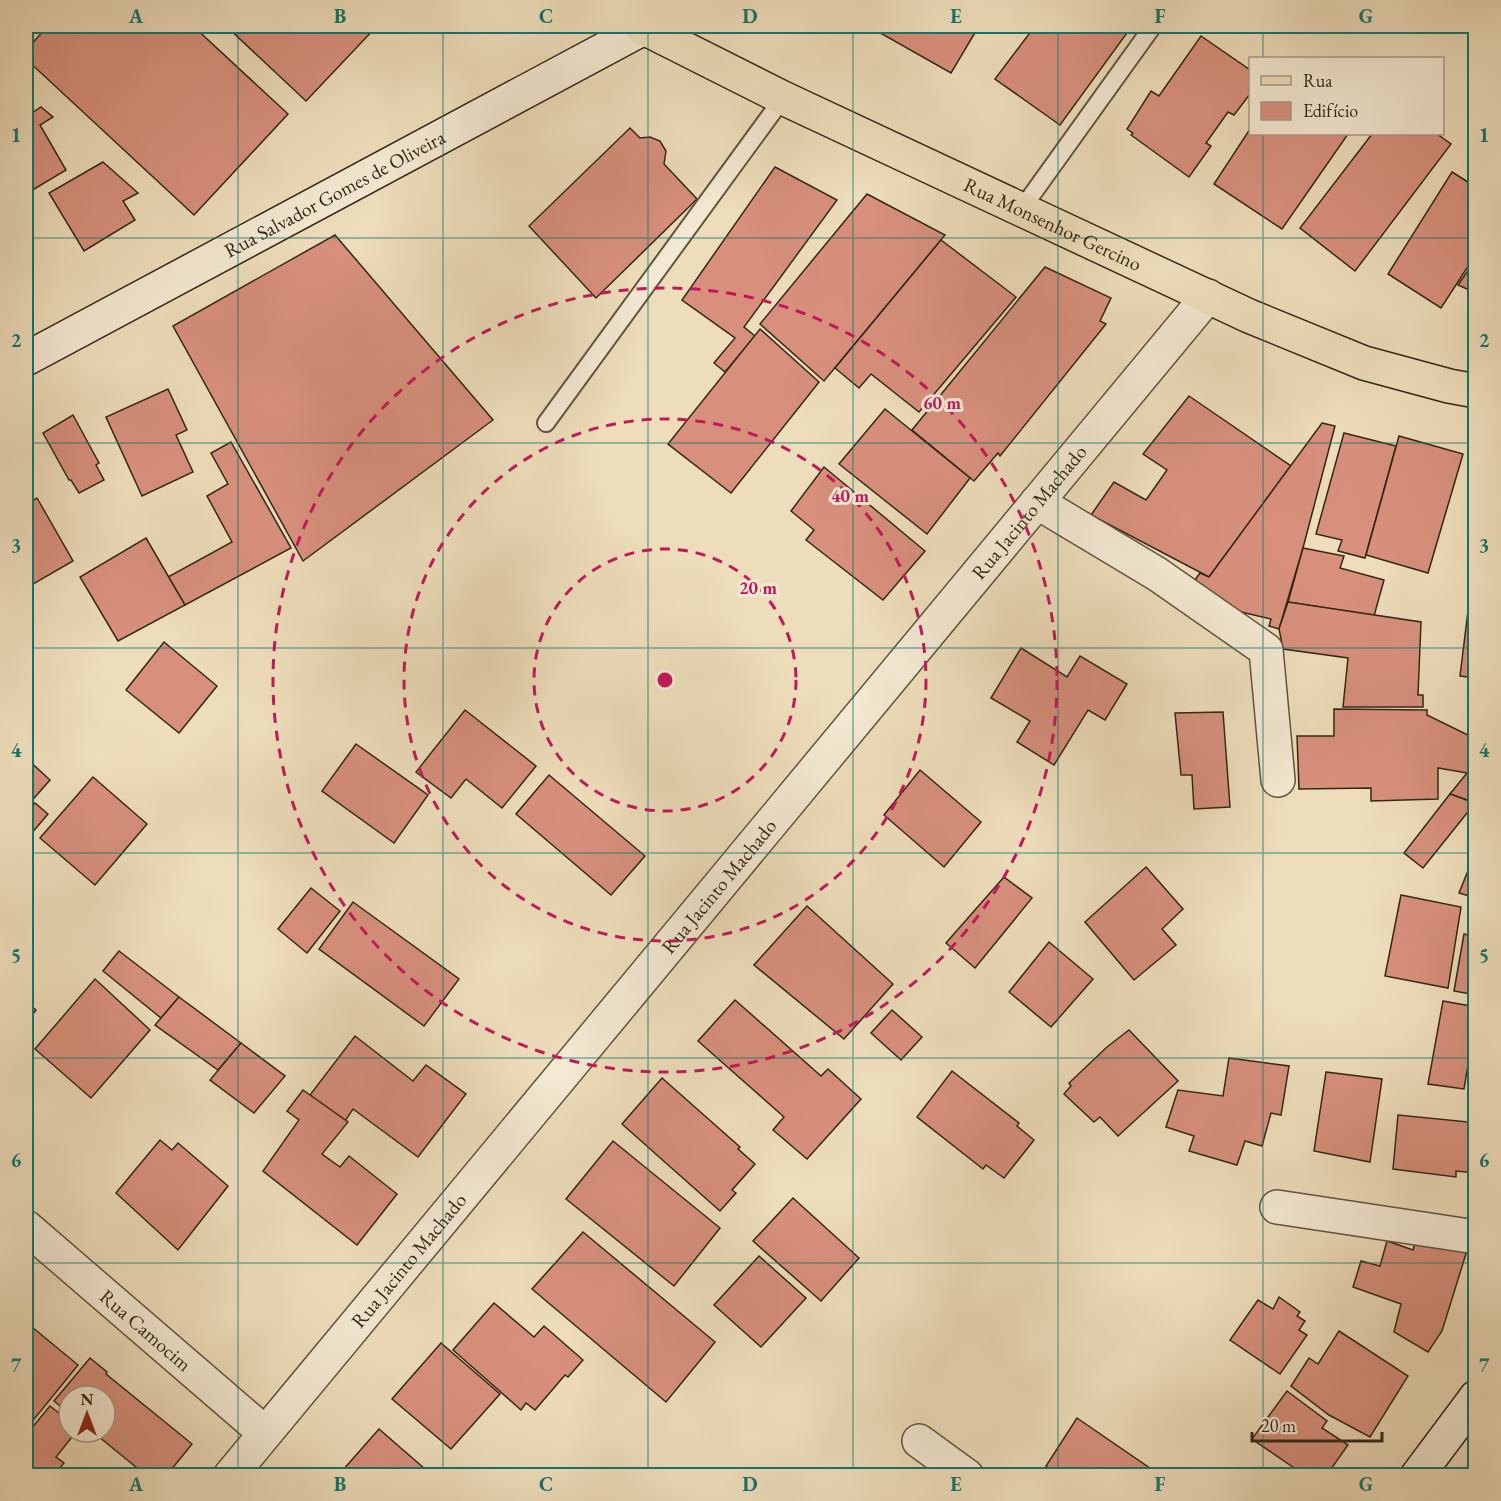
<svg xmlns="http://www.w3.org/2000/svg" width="1501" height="1501" font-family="'EB Garamond',serif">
<rect width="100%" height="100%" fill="#edb"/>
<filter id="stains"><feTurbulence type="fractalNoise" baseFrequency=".00333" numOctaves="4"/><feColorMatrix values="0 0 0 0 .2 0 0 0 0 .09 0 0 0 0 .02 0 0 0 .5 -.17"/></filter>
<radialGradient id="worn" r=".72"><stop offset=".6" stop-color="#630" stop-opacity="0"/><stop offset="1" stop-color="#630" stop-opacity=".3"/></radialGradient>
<g fill="#d8907d" stroke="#322615" stroke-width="1.5">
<path d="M48 26H193L288 114 194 215 26 59V50Z"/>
<path d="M226 26H377L306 101Z"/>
<path d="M868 26H979L951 73Z"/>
<path d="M1035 26H1132L1060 125 995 79Z"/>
<path d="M1201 36 1250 70V94L1234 115 1228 112 1206 143 1211 146 1189 177 1131 135 1133 133 1127 129 1151 91 1159 96Z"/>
<path d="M41 107 53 117 40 125 66 170 26 194V117Z"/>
<path d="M630 128 640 138 650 137 660 141 666 151 664 164 697 199 596 298 529 226Z"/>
<path d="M1250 129V134H1348L1282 229 1214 184Z"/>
<path d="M1372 134H1437L1451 144 1355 271 1300 228Z"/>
<path d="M103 162 138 193 123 201 135 220 84 251 49 193Z"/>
<path d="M775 167 837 200 744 327 755 336 725 372 714 363 735 338 682 300Z"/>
<path d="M1452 172 1476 187V254L1441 308 1388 274Z"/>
<path d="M867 194 945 235 824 381 760 324Z"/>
<path d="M335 235 493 420 303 561 173 326Z"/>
<path d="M941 240 1016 297 919 412 871 374 859 388 835 368Z"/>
<path d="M1476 259V293L1458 285Z"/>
<path d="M1045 267 1111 298 1100 321 1106 324 1000 456 998 453 974 481 912 430Z"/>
<path d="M760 329 819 382 731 493 668 444Z"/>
<path d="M168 389 187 430 176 435 193 472 142 496 106 417Z"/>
<path d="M1189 396 1291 466 1209 577 1091 515 1114 482 1146 500 1167 470 1143 454Z"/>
<path d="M885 409 970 478 927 534 839 464Z"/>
<path d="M73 415 99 463 96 465 104 480 79 493 71 480H69L43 433Z"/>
<path d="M1322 423 1335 426 1303 548 1279 629 1269 626 1271 619 1237 611 1189 588 1200 573 1209 577Z"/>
<path d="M1344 433 1396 446 1365 558 1338 551 1342 540 1316 534Z"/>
<path d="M1399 436 1463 454 1428 573 1366 555Z"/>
<path d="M231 442 291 548 185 605 168 577 232 542 207 496 228 484 211 453Z"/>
<path d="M824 467 925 551 883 600 806 540 814 530 791 511Z"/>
<path d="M37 498 73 561 28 587 26 583V505Z"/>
<path d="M146 538 185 605 118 641 80 577Z"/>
<path d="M1476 546V678L1460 676Z"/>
<path d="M1303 548 1344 556 1340 568 1384 580 1374 616 1288 602Z"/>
<path d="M1288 602 1421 622 1418 695H1423V707H1343L1348 658 1283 649 1279 629Z"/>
<path d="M164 642 217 686 179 733 126 690Z"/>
<path d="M1021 648 1067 677 1080 656 1127 684 1105 720 1088 710 1054 765 1017 742 1030 721 991 698Z"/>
<path d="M1334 709 1427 710V715L1476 739V762L1467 773 1438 768V799L1371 801V788L1299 789 1297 736H1334Z"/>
<path d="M465 710 536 766 502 808 466 779 451 798 416 772Z"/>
<path d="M1223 712 1230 807 1194 809 1192 775H1181L1175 713Z"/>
<path d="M356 744 428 795 394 843 322 791Z"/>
<path d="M26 758 50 780 28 805 31 808 35 803 48 814 31 834 26 829Z"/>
<path d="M1476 762V803L1450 794 1467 773Z"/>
<path d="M920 770 981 822 944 867 884 815Z"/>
<path d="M549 775 645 856 611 895 516 814Z"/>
<path d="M93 777 147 824 95 885 40 838Z"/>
<path d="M1450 794 1475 803 1423 868 1404 853Z"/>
<path d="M1476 851V898L1459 893Z"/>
<path d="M1146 867 1183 909 1162 929 1176 945 1134 980 1085 922Z"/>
<path d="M1004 877 1032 898 975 968 946 943Z"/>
<path d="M311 888 340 911 307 953 278 929Z"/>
<path d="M1401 895 1461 907 1448 988 1385 976Z"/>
<path d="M353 902 459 979 424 1026 319 949Z"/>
<path d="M807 906 893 984 844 1039 754 965Z"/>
<path d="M1464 934 1476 937V995L1454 991Z"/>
<path d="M1049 942 1093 979 1051 1027 1009 992Z"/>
<path d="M119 951 179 997 161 1018 103 971Z"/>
<path d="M95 979 150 1030 91 1098 35 1049Z"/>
<path d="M179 997 241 1043 218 1070 155 1025Z"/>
<path d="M735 1000 821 1076 828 1069 861 1099 807 1159 773 1130 784 1117 698 1041Z"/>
<path d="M26 1001 36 1010 26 1023Z"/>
<path d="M1443 1001 1476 1007V1067L1468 1065 1464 1089 1428 1084Z"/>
<path d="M892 1010 922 1037 901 1060 871 1033Z"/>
<path d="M1129 1030 1178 1081 1118 1136 1100 1117 1094 1122 1064 1094 1071 1086 1069 1083 1107 1047Z"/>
<path d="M355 1036 413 1081 426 1065 466 1094 418 1157 353 1109 345 1121 310 1095Z"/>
<path d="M241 1043 285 1076 254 1113 210 1080Z"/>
<path d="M1229 1058 1289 1066 1281 1115 1271 1113 1262 1146 1245 1141 1237 1165 1189 1151 1194 1136 1166 1127 1178 1090 1223 1096Z"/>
<path d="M952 1071 1019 1123 1017 1126 1034 1140 1004 1178 986 1165 983 1169 917 1117Z"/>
<path d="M1326 1072 1382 1079 1370 1162 1314 1151Z"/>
<path d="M662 1078 740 1147 738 1149 755 1164 732 1190 736 1193 720 1211 622 1124Z"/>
<path d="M303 1090 348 1122 322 1154 340 1167 349 1156 397 1194 357 1245 263 1171 299 1120 287 1111Z"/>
<path d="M1473 1094H1476V1173L1456 1171V1177L1393 1169 1398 1115 1468 1122Z"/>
<path d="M160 1140 172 1150 178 1143 228 1186 178 1250 116 1193Z"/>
<path d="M613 1141 720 1228 674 1286 566 1199Z"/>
<path d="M793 1198 859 1258 821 1301 753 1241Z"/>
<path d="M583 1232 715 1342 666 1402 532 1289Z"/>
<path d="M1417 1236 1469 1244 1442 1331 1428 1352 1394 1332 1401 1304 1353 1287 1361 1261 1380 1266 1387 1241 1413 1250Z"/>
<path d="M759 1256 806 1298 761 1347 714 1305Z"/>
<path d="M1279 1297 1300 1312 1297 1316 1305 1321 1299 1330 1307 1335 1280 1374 1230 1340 1258 1300 1273 1309Z"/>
<path d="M494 1303 534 1337 544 1326 583 1360 568 1377 565 1375 535 1410 526 1403 521 1410 453 1350Z"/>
<path d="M26 1322 78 1365 26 1429Z"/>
<path d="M1339 1331 1408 1376 1370 1437 1329 1415 1291 1386 1309 1358 1318 1364Z"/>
<path d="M441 1343 500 1394 451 1449 392 1399Z"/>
<path d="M90 1358 107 1372 106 1374 192 1444 166 1476H147L93 1432H105V1396H69V1413L54 1401Z"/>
<path d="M1287 1391 1327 1421 1322 1428 1348 1445 1326 1476H1298L1300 1472 1252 1439Z"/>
<path d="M50 1406 69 1421V1432H76L56 1457 64 1463 56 1473 59 1476H26V1435Z"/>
<path d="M1077 1418 1157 1473 1155 1476H1060L1046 1466Z"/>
<path d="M379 1429 433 1476H347L342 1471Z"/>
</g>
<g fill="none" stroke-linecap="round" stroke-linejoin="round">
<g stroke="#61543e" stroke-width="20">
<g id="lane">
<path d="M1021 210 1153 26"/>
<path d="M546 423 783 98"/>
</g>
</g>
<g stroke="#61543e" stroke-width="36">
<g id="street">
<path d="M1037 502 1157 574 1266 650 1278 780"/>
<path d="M1277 1207 1476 1237"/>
<path id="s1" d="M26 1227 265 1433"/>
<path d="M919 1441 967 1476"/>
<path id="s2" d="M230 1476 1208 296"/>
</g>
</g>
<g stroke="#322615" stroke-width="36">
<g id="secondary">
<path id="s3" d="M26 359 644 28"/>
<path d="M1417 1476 1476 1397"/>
</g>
</g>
<g stroke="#322615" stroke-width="36">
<g id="primary">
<path id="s4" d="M640 26 783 98 1249 316 1364 363 1449 386 1476 391"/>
</g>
</g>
<use href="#lane" stroke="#f4e9d3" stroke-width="16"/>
<use href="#street" stroke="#f4e9d3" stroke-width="33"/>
<use href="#secondary" stroke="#f4e9d3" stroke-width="33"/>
<use href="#primary" stroke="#edb" stroke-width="33"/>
</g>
<path fill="none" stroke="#0f766e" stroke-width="1.5" stroke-opacity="0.55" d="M238 26V1476M443 26V1476M648 26V1476M853 26V1476M1058 26V1476M1263 26V58M1263 134V1476M26 238H1476M26 443H1476M26 648H1476M26 853H1476M26 1058H1476M26 1263H1476"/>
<g fill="none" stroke="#c2185b" stroke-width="3" stroke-dasharray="10 8">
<circle cx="665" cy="680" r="131"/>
<circle cx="665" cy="680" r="261"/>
<circle cx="665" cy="680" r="392"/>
</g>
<g text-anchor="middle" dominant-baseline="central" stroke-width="6" stroke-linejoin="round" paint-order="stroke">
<g font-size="20" fill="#322615" stroke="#f4e9d3">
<text stroke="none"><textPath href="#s3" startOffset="350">Rua Salvador Gomes de Oliveira</textPath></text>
<text stroke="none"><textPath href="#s4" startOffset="458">Rua Monsenhor Gercino</textPath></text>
<text stroke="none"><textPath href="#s2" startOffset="1252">Rua Jacinto Machado</textPath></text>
<text stroke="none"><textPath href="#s2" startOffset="766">Rua Jacinto Machado</textPath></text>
<text stroke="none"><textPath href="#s2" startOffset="280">Rua Jacinto Machado</textPath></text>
<text stroke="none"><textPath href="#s1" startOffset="158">Rua Camocim</textPath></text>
</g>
</g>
<circle cx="665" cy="680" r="9" fill="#c2185b" stroke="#f4e9d3" stroke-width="3"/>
<g font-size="18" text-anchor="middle" font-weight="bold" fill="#c2185b" stroke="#f4e9d3" stroke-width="6" stroke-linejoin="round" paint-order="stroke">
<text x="942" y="409">60 m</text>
<text x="850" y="502">40 m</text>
<text x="758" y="594">20 m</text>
</g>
<rect width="1501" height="1501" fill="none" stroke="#edb" stroke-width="66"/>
<rect x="1249" y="57" width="195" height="78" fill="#f4e9d3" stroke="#a69b87" stroke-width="1.5"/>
<rect x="1261" y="76" width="30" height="9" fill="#eeddbb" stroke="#a69b87" stroke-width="1.5"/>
<text x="1303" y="87" font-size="18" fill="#322615">Rua</text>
<rect x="1261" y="102" width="30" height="18" fill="#d8907d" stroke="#a69b87" stroke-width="1.5"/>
<text x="1303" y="117" font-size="18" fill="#322615">Edifício</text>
<g transform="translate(87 1414)"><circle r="28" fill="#f4e9d3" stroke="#a69b87" stroke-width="1.5"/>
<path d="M0-4.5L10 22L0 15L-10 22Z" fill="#8f2418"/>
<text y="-9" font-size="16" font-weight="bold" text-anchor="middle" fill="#322615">N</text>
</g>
<path d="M1252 1432v9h130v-9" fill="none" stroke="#322615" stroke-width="3"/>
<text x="1261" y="1432" font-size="18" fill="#322615" stroke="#f4e9d3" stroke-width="4.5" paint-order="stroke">20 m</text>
<rect x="33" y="33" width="1435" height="1435" fill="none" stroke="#0f766e" stroke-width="2"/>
<g font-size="20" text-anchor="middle" font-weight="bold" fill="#0f766e">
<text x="136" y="23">A</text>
<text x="340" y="23">B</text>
<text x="546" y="23">C</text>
<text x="750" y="23">D</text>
<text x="956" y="23">E</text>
<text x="1160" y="23">F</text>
<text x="1366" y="23">G</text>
<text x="16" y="142">1</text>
<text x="1484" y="142">1</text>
<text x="16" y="347">2</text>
<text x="1484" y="347">2</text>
<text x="16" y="552">3</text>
<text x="1484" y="552">3</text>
<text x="16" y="757">4</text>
<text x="1484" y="757">4</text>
<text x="16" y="962">5</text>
<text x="1484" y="962">5</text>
<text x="16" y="1167">6</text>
<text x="1484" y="1167">6</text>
<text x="16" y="1372">7</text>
<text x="1484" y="1372">7</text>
<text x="136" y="1491">A</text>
<text x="340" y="1491">B</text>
<text x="546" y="1491">C</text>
<text x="750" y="1491">D</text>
<text x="956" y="1491">E</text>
<text x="1160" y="1491">F</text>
<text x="1366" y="1491">G</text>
</g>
<rect width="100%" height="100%" filter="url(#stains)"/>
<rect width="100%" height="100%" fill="url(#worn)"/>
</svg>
